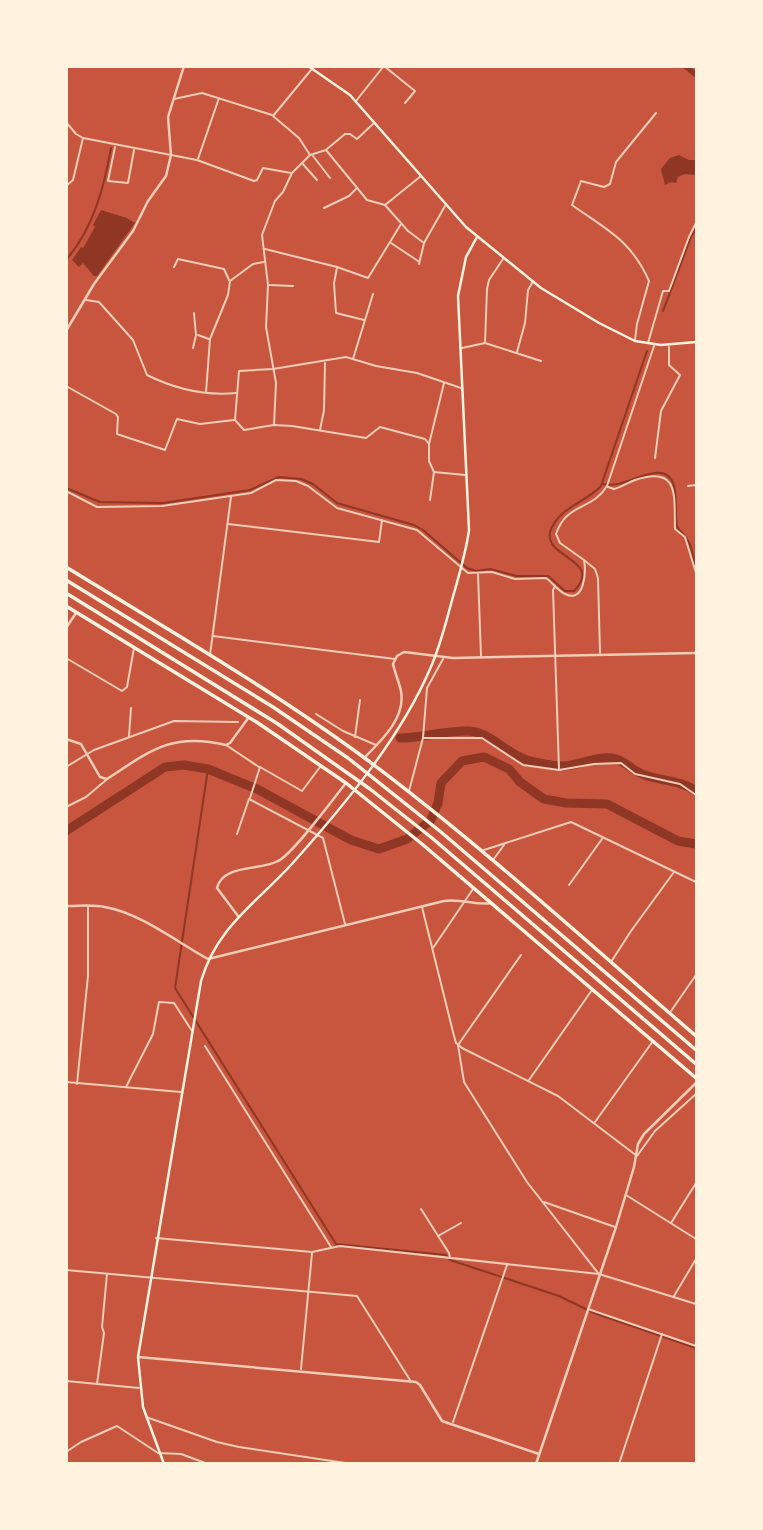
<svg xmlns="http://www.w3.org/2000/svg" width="763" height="1530" font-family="Quicksand,sans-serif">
<rect width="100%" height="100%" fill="#c8553d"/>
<g fill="#8f3625">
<path d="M679 155 689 160H696V175L684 174 678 177 676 183 671 182 665 185 661 169 670 158Z"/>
<path d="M101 210 127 218 135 223 97 276H94L83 263 79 267 72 260 81 247 83 248 95 227 93 225Z"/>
</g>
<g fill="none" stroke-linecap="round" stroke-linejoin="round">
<g stroke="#8f3625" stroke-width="2">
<path d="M66 260C93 229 104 188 111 148"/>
<path d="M663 311 691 237 696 228"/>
<path d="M603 484C622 488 636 475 655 473 684 469 673 514 677 526 678 530 685 535 687 539 693 548 694 560 696 570"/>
<path d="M66 488 100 502 163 503 250 490 279 477 301 479 313 484 337 503 414 525 423 530 467 568 476 571 490 569 517 576H548L565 591H574C606 558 536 558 552 527 563 506 586 502 601 486L647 351"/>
<path d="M208 769 175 988 336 1244 446 1255 450 1260 559 1296 594 1313 696 1348"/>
</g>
<path stroke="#8f3625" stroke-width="5" d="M685 66 696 75"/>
<g stroke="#8f3625" stroke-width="9">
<path d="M400 738C423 738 446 730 469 731 491 732 506 754 527 760 538 763 553 766 564 766 580 765 596 756 612 758 624 760 630 768 640 773 659 782 679 779 696 791"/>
<path d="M66 831 165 767 184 765 208 769 257 789 351 840 379 849 407 839 431 820 438 803 441 783 462 761 484 757 509 769 520 782 544 799 566 803 607 804 678 841 696 844"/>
</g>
<path stroke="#f1ccb7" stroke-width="1" d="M694 66 696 68"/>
<g stroke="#f1ccb7" stroke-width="2">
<path d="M384 66 415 91 405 103"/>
<path d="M174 99 202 93 272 115"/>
<path d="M356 101 383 67"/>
<path d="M66 122 76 134 83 138 197 160 254 181 257 180 263 168 291 173"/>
<path d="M115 147 108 181 128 183 134 150"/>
<path d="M327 149 345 134H350L357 139 374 123"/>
<path d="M310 155 326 150 367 200 385 205 408 231 424 243"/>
<path d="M313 156 330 178"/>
<path d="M198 159 219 98"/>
<path d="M302 163 317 180"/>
<path d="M66 186 73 180 83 138"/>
<path d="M385 205 421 176"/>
<path d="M324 208 349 196 357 188"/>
<path d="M391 243 418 261"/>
<path d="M265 249 337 267 368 278 401 224"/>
<path d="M419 264 424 243 445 206"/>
<path d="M174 267 178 259 224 269 229 280"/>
<path d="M337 268 334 283 336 313 364 320"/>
<path d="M269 285 293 286"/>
<path d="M86 300 99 302 133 340 147 375C175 389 204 396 236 393"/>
<path d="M198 335 209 339"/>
<path d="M635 340 637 324 649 281C631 240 607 230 572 205L581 181 604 187 610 184 616 162 656 113"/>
<path d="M485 343 487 289 489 280 503 259"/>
<path d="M648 343 663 291H669L689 237 696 223"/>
<path d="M193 348 196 335 194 313"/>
<path d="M462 348 485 343 541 361"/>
<path d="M517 352 525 323 528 290 532 283"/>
<path d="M353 359 373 294"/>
<path d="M66 386 116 414 118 417 117 434 165 450 177 419 200 424 234 420"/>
<path d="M206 392 210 339 228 295 230 281 253 264 264 262"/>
<path d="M274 425 276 383 266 327 268 285 262 235 275 201 283 192 292 173 310 155 299 138 273 116 311 70"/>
<path d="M320 430 324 410 325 363"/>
<path d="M429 444 425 439 380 427 366 438 292 426 274 425 244 430 235 420 239 371 273 369 346 357 376 366 417 373 461 388"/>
<path d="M655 458 661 411 680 375 669 365V347"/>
<path d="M434 472 465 475"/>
<path d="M688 486 696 485"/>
<path d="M608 487 614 489C621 487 627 483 635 480 680 465 674 496 675 529L685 537 696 573"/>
<path d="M66 491 97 507 162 506 251 493 276 480 296 481 308 486 337 508 417 530 468 573 492 572 515 579 546 578C552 582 558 591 565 594 585 604 586 571 584 560L560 543 556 534C567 502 592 511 607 486L654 346"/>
<path d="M430 500 434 472 429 461V444L444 383"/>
<path d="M228 524 379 542 382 520"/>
<path d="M584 560 595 569 598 578 600 653"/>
<path d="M478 574 481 656"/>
<path d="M555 586 553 590 559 769"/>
<path d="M213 636 395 659"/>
<path d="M210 655 231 497"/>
<path d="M66 658 122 691 127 687 134 648"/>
<path d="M316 714 343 731 376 745"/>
<path d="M129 736 131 708"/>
<path d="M355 737 360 700"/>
<path d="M423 738H482L523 765 559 770 594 764 621 763 635 774 680 784 696 795"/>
<path d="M226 745 259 767"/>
<path d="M66 767 94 750 174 721 238 722"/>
<path d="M409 791 423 738 427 688 443 659"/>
<path d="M250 798 260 767 302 791 320 767"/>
<path d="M66 807 86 797 106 780"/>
<path d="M237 834 249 799 323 838 345 924"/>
<path d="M484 850 571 822 696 882"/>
<path d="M493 860 504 845"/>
<path d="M569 885 602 839"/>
<path d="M422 907 453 1032 456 1043 462 1048 558 1096 637 1156 655 1131 696 1094"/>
<path d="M433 948 473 889"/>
<path d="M521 955 458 1045 464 1082 527 1182 598 1273"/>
<path d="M611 962 631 931 674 872"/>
<path d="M671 1011 696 975"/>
<path d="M205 1046 331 1247"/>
<path d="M529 1080 592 990"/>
<path d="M66 1082 181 1092"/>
<path d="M77 1084 88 976V907"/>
<path d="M126 1087 153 1034 159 1002 174 1003 192 1031"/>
<path d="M595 1122 653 1041"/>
<path d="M626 1195 696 1239"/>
<path d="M544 1202 615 1227"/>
<path d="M421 1209 449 1253 450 1258"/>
<path d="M671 1223 696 1183"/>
<path d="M438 1236 461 1223"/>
<path d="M156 1238 312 1252 340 1246 599 1274 696 1304"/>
<path d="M66 1270 357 1296 410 1380"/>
<path d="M674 1296 696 1259"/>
<path d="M588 1309 696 1346"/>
<path d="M301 1369 312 1253"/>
<path d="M66 1381 139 1388"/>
<path d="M97 1384 104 1333 102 1327 107 1274"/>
<path d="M146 1417 217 1442 239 1447 352 1464"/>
<path d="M453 1422 507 1265"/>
<path d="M66 1452 81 1442 117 1426 158 1453 181 1454 208 1464"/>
<path d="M619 1464 662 1334"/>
</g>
<g stroke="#f1ccb7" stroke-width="2.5">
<path d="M66 331 94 284 133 231 148 201 166 176 171 155 168 117 184 66"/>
<path d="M66 628 76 613"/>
<path d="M66 739 81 744 100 777 107 779C150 751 171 732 226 745L230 743 249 717"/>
<path d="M364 758C381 741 406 718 401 691 399 682 395 673 393 664L397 656 404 652 453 658 696 653"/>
<path d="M66 906C79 906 92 904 105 907 140 913 177 942 208 959L444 901C461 898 476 906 492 903"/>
<path d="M238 916 217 888C223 864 259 871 278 861 293 854 333 799 346 783"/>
<path d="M138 1357 416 1382 420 1385 442 1421 539 1454"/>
<path d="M536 1464 616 1227 634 1167 638 1144 644 1134 696 1083"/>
</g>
<g stroke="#fff3e0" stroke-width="2.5">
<path d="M308 66 350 95 466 227 541 288 599 323 635 341 661 345 696 342"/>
<path d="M164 1464 143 1407 138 1357 201 981C217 927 255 904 291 865 342 808 400 739 430 669 441 645 447 618 454 593 460 572 466 552 469 530L458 296 466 257 477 237"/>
</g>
<g stroke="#fff3e0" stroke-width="3.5">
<path d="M66 567C167 629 271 689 366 759 481 845 588 943 696 1036"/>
<path d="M66 606 258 723 346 783 422 844 696 1078"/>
</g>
<g stroke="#fff3e0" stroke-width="3.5">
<path d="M66 580 273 707 348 758 441 832 696 1050"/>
<path d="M66 593 278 724 370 789 432 838 696 1064"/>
</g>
</g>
<rect width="763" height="1530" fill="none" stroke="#fff3e0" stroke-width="136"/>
</svg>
